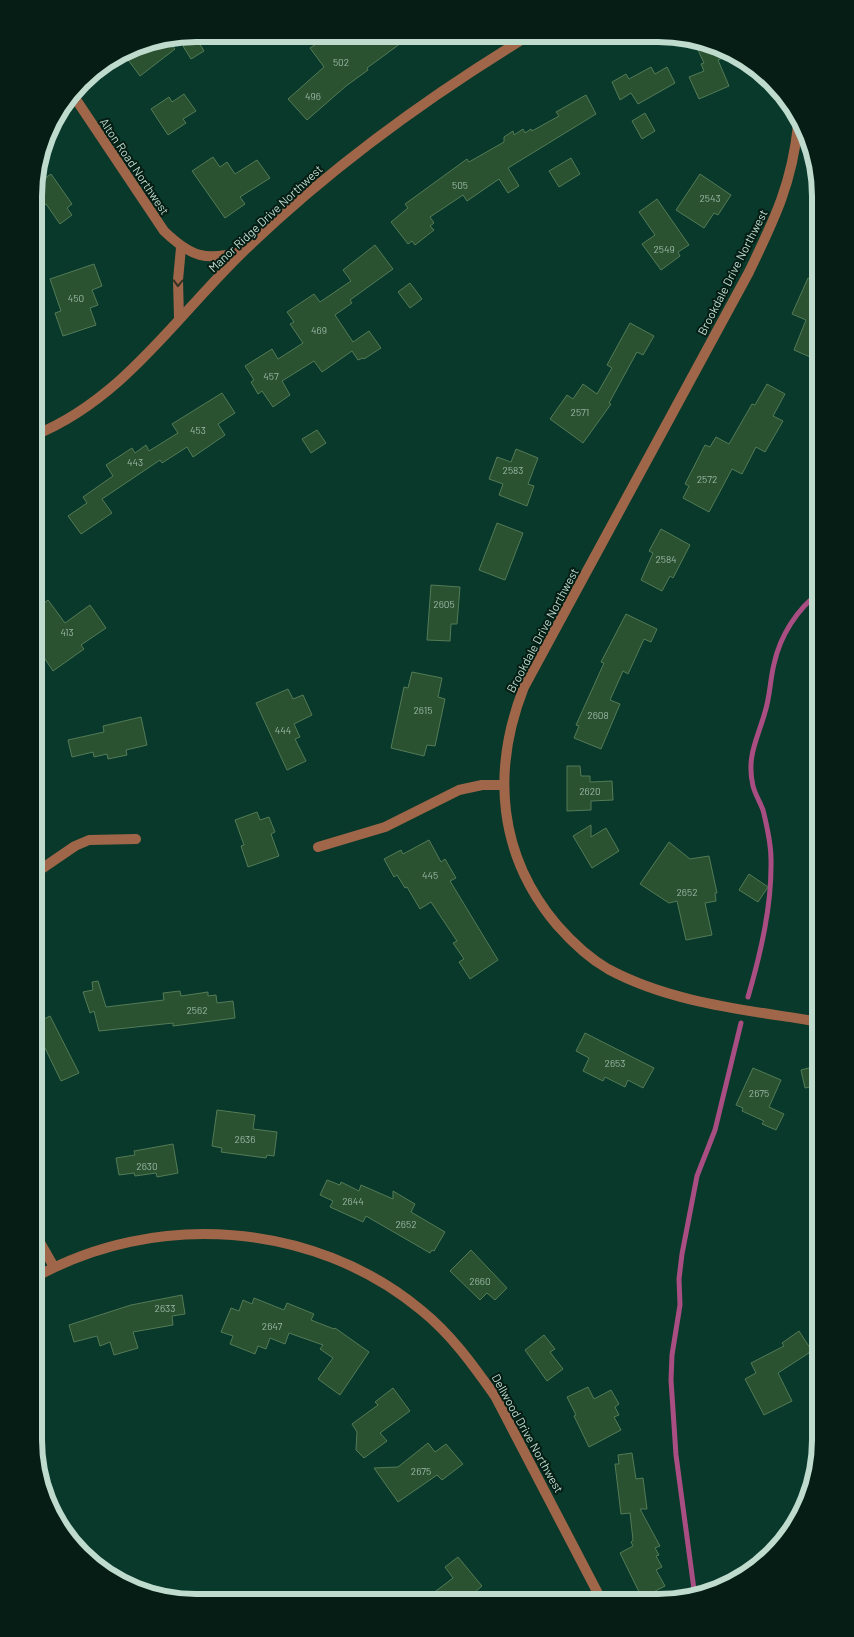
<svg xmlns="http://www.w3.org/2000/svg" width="854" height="1637" font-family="Barlow,sans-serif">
<rect width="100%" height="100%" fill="#09392a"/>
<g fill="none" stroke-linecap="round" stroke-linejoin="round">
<g stroke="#a94e82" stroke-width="5">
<path d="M748 997C761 952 772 905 771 859 771 843 767 826 763 810 760 802 755 794 753 786 746 756 758 738 765 712 770 697 770 680 774 664 780 636 797 609 820 592"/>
<path d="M695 1597 676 1455 671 1380 672 1355 680 1305 679 1279 682 1254 697 1176 715 1130 741 1023"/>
</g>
</g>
<g fill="#2a5130" stroke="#537b57">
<path d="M330 35H412L367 68 368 70 346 86 307 120 288 99 324 67 310 48Z"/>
<path d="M196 38 204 51 191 59 183 46Z"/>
<path d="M693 39 728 56 718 60 729 86 699 99 689 77 704 71 701 64 704 63Z"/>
<path d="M167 40 175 49 140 76 123 53 134 46Z"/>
<path d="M651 67 655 74 667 67 675 83 638 104 631 93 620 100 612 82 626 74 629 79Z"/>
<path d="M184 94 196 111 183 119 186 123 168 135 151 109 169 97 172 102Z"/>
<path d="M586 95 596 114 508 168 519 186 508 193 499 179 467 201 463 195 430 217 434 223 430 226 434 230 415 245 412 241 408 244 391 222 408 208 405 204 467 159 469 162 504 142V137L513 131 514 135 523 129 525 133 531 129 532 131 559 116 556 112Z"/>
<path d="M645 113 655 131 642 139 632 121Z"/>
<path d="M213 157 220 167 227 162 235 174 257 160 270 178 240 197 245 204 225 218 192 171Z"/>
<path d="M571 158 580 174 559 187 549 171Z"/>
<path d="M51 174 72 204 67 208 72 215 60 224 46 204 35 211V189L41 185 39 182Z"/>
<path d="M700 174 731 195 718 215 714 213 704 228 676 210Z"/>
<path d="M657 199 689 245 678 252 680 256 661 270 642 244 655 235 639 212Z"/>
<path d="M375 245 393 269 350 300 352 303 335 315 353 342 369 331 381 348 364 359 363 358 358 360 352 351 322 372 314 361 282 381 290 395 273 407 262 391 258 394 251 382 254 380 245 366 272 349 278 359 303 343 290 324 294 322 287 312 314 294 320 302 351 281 343 270Z"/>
<path d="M94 264 102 286 92 290 98 305 90 308 96 325 63 336 55 313 61 311 50 279Z"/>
<path d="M808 278 820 284V353L817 360 794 350 806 320 792 314Z"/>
<path d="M410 283 422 299 410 308 398 292Z"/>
<path d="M630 323 654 336 643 355 637 352 609 403 611 404 583 443 550 419 567 395 573 399 583 384 597 394 612 368 607 365Z"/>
<path d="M767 384 785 394 773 416 783 421 765 452 756 447 742 474 732 469 709 512 683 498 689 486 685 484 705 445 710 447 716 437 729 444 752 404 755 405Z"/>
<path d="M222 393 235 413 218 424 225 435 193 457 187 447 162 463 160 460 102 499 112 513 81 534 68 516 87 503 83 497 113 476 106 465 132 448 135 453 146 445 149 451 178 433 172 424Z"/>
<path d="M317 430 326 443 311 453 302 439Z"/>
<path d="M516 449 538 458 528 484 534 486 527 506 499 495 503 484 489 479 497 457 511 462Z"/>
<path d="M497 523 523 533 505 580 479 570Z"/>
<path d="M661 529 690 545 673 578 670 576 662 591 641 580 653 553 649 551Z"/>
<path d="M431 585 460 587 457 624H451L450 641 427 640Z"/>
<path d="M48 600 65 623 90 605 106 628 81 645 84 649 53 671 35 644V610Z"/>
<path d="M626 614 657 629 651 642 644 639 628 674 623 671 610 700 620 704 601 749 574 738 579 726 576 725 604 663 601 662Z"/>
<path d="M412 672 442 678 438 697 445 699 435 746 427 745 424 756 391 748 404 687 408 688Z"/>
<path d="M288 689 293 699 303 695 312 715 294 724 300 737 295 739 306 761 287 770 256 703Z"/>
<path d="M141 717 147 745 126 750 127 755 108 759 107 754 94 757 93 752 72 757 68 740 104 732 103 726Z"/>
<path d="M567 766H580L581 776H590V782L612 781 613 800 591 801V810L567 811Z"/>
<path d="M257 812 260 820 269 817 275 832 271 834 279 856 248 867 241 846 244 845 235 820Z"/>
<path d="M591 825V837L606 828 619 851 592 868 573 836Z"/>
<path d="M429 840 441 862 445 859 456 878 450 881 498 960 470 979 459 962 464 959 453 943 457 941 431 902 420 909 407 887 405 888 397 875 394 877 384 859 401 850 403 854Z"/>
<path d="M669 842 690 859 709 856 717 893H715L716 901 705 903 712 935 686 940 677 901 669 903 640 884Z"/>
<path d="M749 874 768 887 758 902 739 890Z"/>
<path d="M98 981 106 1007 164 1000 163 993 180 991 181 996 208 992V996L216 995 217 1003 233 1001 235 1018 173 1026V1023L99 1031 94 1011 90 1013 83 992 93 990 92 982Z"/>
<path d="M50 1016 79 1073 61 1081 43 1044 34 1048V1024Z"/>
<path d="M585 1033 654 1068 643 1088 628 1080 625 1087 605 1077 603 1081 583 1071 589 1058 576 1051Z"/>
<path d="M820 1065V1085L805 1088 801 1070Z"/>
<path d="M753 1068 781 1080 769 1107 784 1114 776 1130 762 1124 764 1121 742 1111 743 1108 736 1105Z"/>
<path d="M217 1110 255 1115 253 1129 277 1132 274 1156 267 1155 266 1158 221 1152 222 1148 212 1146Z"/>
<path d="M173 1144 178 1173 157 1177 156 1173 135 1176 134 1173 119 1175 116 1158 135 1155 134 1151Z"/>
<path d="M327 1180 340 1185 341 1182 359 1191 361 1185 393 1199V1191L415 1204 411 1212 445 1232 434 1251 432 1250 430 1253 366 1216 363 1222 330 1207 333 1201 320 1195Z"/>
<path d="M471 1250 507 1288 495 1300 487 1293 480 1300 450 1271Z"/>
<path d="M182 1295 185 1314 172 1316 173 1325 133 1332 138 1348 114 1355 110 1342 100 1346 97 1336 74 1342 69 1325 131 1305Z"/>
<path d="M254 1298 284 1310 287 1303 314 1314 311 1320 334 1329 335 1328 369 1352 340 1395 318 1379 333 1358 320 1349 323 1345 289 1333 285 1344 270 1338 266 1349 258 1346 255 1354 230 1344 233 1336 221 1332 231 1308 239 1311 243 1300 252 1304Z"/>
<path d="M799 1331 812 1351 778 1373 792 1401 764 1415 745 1379 756 1373 751 1363 784 1346 782 1343Z"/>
<path d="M544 1335 555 1349 550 1352 563 1369 547 1381 525 1350Z"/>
<path d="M588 1387 594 1399 611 1390 619 1404 615 1407 619 1415 614 1417 621 1430 589 1447 574 1416 576 1415 567 1397Z"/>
<path d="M393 1388 410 1411 380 1433 387 1441 364 1458 356 1450 357 1432 352 1424 378 1405 375 1402Z"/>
<path d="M428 1443 435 1452 446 1444 463 1464 442 1480 437 1475 398 1502 374 1468 398 1467Z"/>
<path d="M632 1453 636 1479 643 1478 647 1509H640L660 1546 655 1548 659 1555 656 1556 662 1567 656 1570 665 1586 642 1598 620 1553 633 1546 631 1542 633 1540 630 1513 621 1514 615 1464H619L618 1455Z"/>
<path d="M458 1557 482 1586 475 1592 477 1595 466 1603H438L432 1594 453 1578 445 1567Z"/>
</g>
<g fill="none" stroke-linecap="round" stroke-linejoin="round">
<g stroke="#a06649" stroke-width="10">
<path d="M73 95 164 231C191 257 206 262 243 251"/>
<path d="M798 125C792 184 774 220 749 272L524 687C491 771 498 855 557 925 571 941 589 958 608 969 673 1004 749 1010 820 1022"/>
<path d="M179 318 178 280 181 248"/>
<path d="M35 435C124 399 178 314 245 250 331 167 426 98 528 36"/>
<path d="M318 847 385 827 459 790 482 785H503"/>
<path d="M34 874 75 846 89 840 136 839"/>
<path d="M34 1232 54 1267"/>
<path d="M34 1278C154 1210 314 1221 421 1310 451 1334 473 1365 495 1396L603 1603"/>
</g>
</g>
<defs><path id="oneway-chevron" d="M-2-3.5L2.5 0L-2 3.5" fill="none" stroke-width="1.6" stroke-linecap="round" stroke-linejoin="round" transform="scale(1.25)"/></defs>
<use stroke="#343324" href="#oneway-chevron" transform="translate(178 283) rotate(91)"/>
<g text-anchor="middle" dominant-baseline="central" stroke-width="4" stroke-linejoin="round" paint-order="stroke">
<g font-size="10" fill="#99b8a6">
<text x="341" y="62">502</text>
<text x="313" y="96">496</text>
<text x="460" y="185">505</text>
<text x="710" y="198">2543</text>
<text x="664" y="249">2549</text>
<text x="76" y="298">450</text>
<text x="319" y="330">469</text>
<text x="271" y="376">457</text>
<text x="580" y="412">2571</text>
<text x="198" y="430">453</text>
<text x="135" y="462">443</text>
<text x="513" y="470">2583</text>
<text x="707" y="479">2572</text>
<text x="666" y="559">2584</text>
<text x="444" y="604">2605</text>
<text x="67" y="632">413</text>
<text x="423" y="710">2615</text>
<text x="598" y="715">2608</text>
<text x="283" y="730">444</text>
<text x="590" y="791">2620</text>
<text x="430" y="875">445</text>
<text x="687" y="892">2652</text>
<text x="197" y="1010">2562</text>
<text x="615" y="1063">2653</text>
<text x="759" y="1093">2675</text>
<text x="245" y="1139">2636</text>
<text x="147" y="1166">2630</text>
<text x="353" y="1201">2644</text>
<text x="406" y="1224">2652</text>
<text x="480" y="1281">2660</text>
<text x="165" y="1308">2633</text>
<text x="272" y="1326">2647</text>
<text x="421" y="1471">2675</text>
</g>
<g font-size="12" fill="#bedbce" stroke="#051d14">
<text transform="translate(135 166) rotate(56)">Alton Road Northwest</text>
<text transform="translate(265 218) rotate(-43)">Manor Ridge Drive Northwest</text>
<text transform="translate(732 272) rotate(-63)">Brookdale Drive Northwest</text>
<text transform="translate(542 630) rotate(-62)">Brookdale Drive Northwest</text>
<text transform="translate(528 1433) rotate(61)">Dellwood Drive Northwest</text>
</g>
</g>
<path d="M0 0H854V1637H0ZM196 42H658A154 154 0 0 1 812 196V1440A154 154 0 0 1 658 1594H196A154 154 0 0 1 42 1440V196A154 154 0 0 1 196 42Z" fill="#051d14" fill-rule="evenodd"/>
<path fill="none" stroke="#bedbce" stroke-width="6" d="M196 42H658A154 154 0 0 1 812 196V1440A154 154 0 0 1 658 1594H196A154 154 0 0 1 42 1440V196A154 154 0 0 1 196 42Z"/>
</svg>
